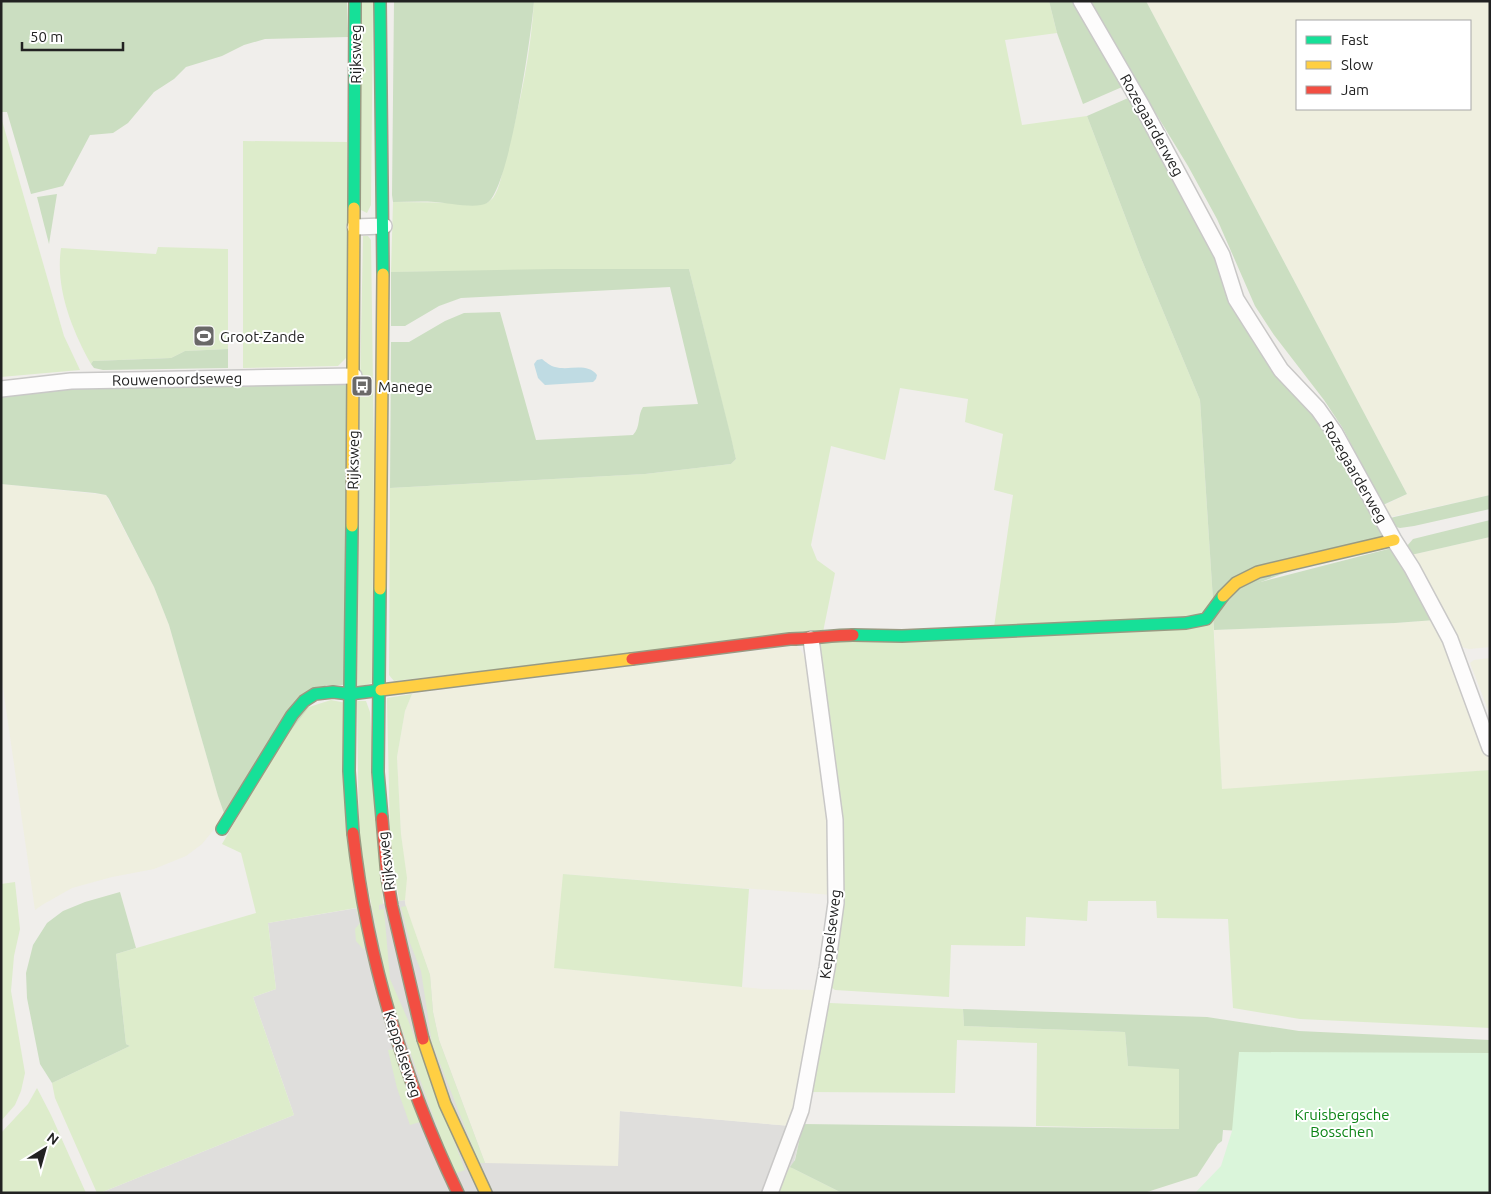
<svg xmlns="http://www.w3.org/2000/svg" width="1491" height="1194" font-family="Ubuntu,sans-serif">
<rect width="100%" height="100%" fill="#f0eeeb"/>
<path fill="#dfdedc" d="M405 900 406 906 619 1111 803 1127 786 1193H100L294 1115 253 997 276 989 268 923Z"/>
<g fill="#efefdf" fill-rule="evenodd">
<path d="M1146 1H1490V495L1390 517 1383 506 1407 494ZM1297 21H1470V109H1297Z"/>
<path d="M1 484 106 495 154 587 169 625 218 796 225 816 202 844 186 856 154 869 112 877 72 888 42 905 35 910 1 674Z"/>
<path d="M1490 537V647L1469 649 1462 647 1459 643 1411 555Z"/>
<path d="M1435 620 1490 745V770L1222 790 1214 630 1395 623Z"/>
<path d="M796 646 801 650 806 660 826 784 832 895 564 874 555 968 762 989 817 990 790 1126 620 1111 618 1166 485 1163 439 1040 433 1012 430 975 407 912 404 897 406 878 401 834 397 757 405 711 412 694Z"/>
<path d="M1490 658V715L1470 663 1474 660Z"/>
</g>
<g fill="#ddeccb">
<path d="M360 1H373L371 205 367 213 361 210Z"/>
<path d="M534 1H1049L1057 33 1005 40 1022 125 1087 116 1141 258 1200 400 1213 600 1202 615 994 627 1013 495 994 490 1003 434 965 422 968 399 900 388 885 460 831 446 811 545 817 560 835 573 823 632 394 681 389 675 390 488 645 474 731 464 736 459 689 269 391 272 393 202 487 203C489 201 491 200 493 198 500 188 502 173 505 161 519 109 531 55 534 1Z"/>
<path d="M1 117 64 336 80 370 1 377Z"/>
<path d="M243 141 347 142V357L338 366 243 368Z"/>
<path d="M363 236H368L371 240 374 455 372 683 354 688Z"/>
<path d="M158 247 228 249V349L185 351 171 358 93 361 91 364C72 330 55 288 61 248L156 254Z"/>
<path d="M1213 617 1222 789 1490 770V1028L1300 1019 1233 1008 1228 919 1157 918 1156 901H1088L1087 921 1026 917 1025 946 951 945 949 997 835 990 831 987 830 981 839 923 818 650 822 643Z"/>
<path d="M412 694 405 711 397 757 401 834 407 878 405 900 399 901 390 838 387 698Z"/>
<path d="M331 700 346 703 364 950 356 941 355 929 360 923 356 908 268 923 276 989 253 997 294 1115 100 1193H97L55 1098 52 1083 130 1046 126 1044 116 954 256 913 241 853 222 844 293 722 309 707Z"/>
<path d="M357 701H366L370 712 383 904 379 905V910L384 909 390 979 408 1020 465 1170 454 1174 389 993 359 843Z"/>
<path d="M563 874 749 889 742 987 554 968Z"/>
<path d="M15 882 20 929 14 956 11 991 25 1073 21 1091 15 1105 1 1121V884Z"/>
<path d="M406 906 430 975 433 1012 439 1040 485 1163H479L432 1043 421 971 410 943 401 907Z"/>
<path d="M830 1003 963 1009 964 1026 1125 1032 1128 1066 1179 1068V1129L1036 1126 1037 1043 957 1040 955 1093 809 1092 826 1005Z"/>
<path d="M395 1049 420 1122 410 1125 397 1088 388 1050Z"/>
<path d="M37 1088 51 1115 86 1193H1V1133L28 1104Z"/>
<path d="M790 1167 842 1193H774Z"/>
</g>
<g fill="#cbdec1">
<path d="M1 1H347L348 37 265 39 244 45 222 56 186 67 174 79 154 92 128 123 113 133 90 135 63 186 31 194 7 112H1Z"/>
<path d="M394 1H534C532 31 509 191 487 203 477 209 448 203 435 202 421 201 407 202 393 202L392 195Z"/>
<path d="M1049 1H1078L1129 84 1083 104 1057 33Z"/>
<path d="M1087 1H1146L1407 494 1383 505 1342 427 1324 400 1274 335 1255 306 1217 219 1188 166Z"/>
<path d="M1135 95 1237 293 1297 382 1383 530 1382 536 1213 600 1200 400 1141 258 1087 116Z"/>
<path d="M57 194 49 244 37 197Z"/>
<path d="M556 269H689L731 437 736 459 731 464 645 474 390 488 391 342H409L445 321 464 313 500 312 536 440 633 435C641 427 637 416 643 407L698 404 670 287 461 298 439 306 405 326H391V272Z"/>
<path d="M228 349V368L103 370 94 368 91 364 93 361 171 358 185 351Z"/>
<path d="M347 381 345 685H326L225 816 218 796 169 625 154 587 109 499 106 495 95 493 1 484V389Z"/>
<path d="M1490 495V509L1414 526 1400 528 1396 527 1390 518Z"/>
<path d="M1490 520V537L1411 555 1407 546 1413 539Z"/>
<path d="M1392 548 1405 567 1409 581 1419 591 1435 620 1395 623 1214 630 1213 617 1241 587Z"/>
<path d="M120 892 136 948 116 954 126 1044 130 1046 52 1083 40 1064 27 998 26 973 33 945 47 923 63 911 85 902Z"/>
<path d="M963 1009 1207 1017 1299 1031 1490 1040V1143L1223 1130 1222 1141 1218 1144 1197 1176 1144 1193H842L790 1167 795 1160 803 1124 1179 1129V1069L1128 1066 1125 1032 964 1026Z"/>
</g>
<path fill="#daf5da" d="M1239 1052 1490 1053V1193H1195L1221 1166 1232 1131Z"/>
<path fill="#bfdbe3" d="M542 359C546 362 550 366 555 367 569 371 587 362 597 375L596 379 593 382 545 385 538 378 534 364 537 360Z"/>
<g fill="none" stroke-linecap="round" stroke-linejoin="round">
<g stroke="#c9c8c7" stroke-width="18">
<g id="street">
<path d="M1081 1 1142 106 1222 255 1236 299 1281 370 1318 409 1335 433 1394 540 1412 568 1450 639 1490 748"/>
<path d="M355 227 384 226"/>
<path d="M1 389 71 381 354 376"/>
<path d="M770 1193 801 1110 827 968 836 903 835 820 811 639"/>
</g>
</g>
<g stroke="#999a82" stroke-width="14">
<g id="fast">
<path d="M380 1 383 274"/>
<path d="M354 208 355 1"/>
<path d="M352 526 349 771 353 833"/>
<path d="M380 589 378 772 382 818"/>
<path d="M853 635 902 636 1186 623 1206 619 1223 596"/>
<path d="M222 829 292 715 304 701 315 694 333 692 350 694 381 690"/>
</g>
</g>
<g stroke="#999a82" stroke-width="14">
<g id="slow">
<path d="M352 526 354 208"/>
<path d="M380 589 383 274"/>
<path d="M1223 596 1236 583 1258 572 1394 540"/>
<path d="M381 690 632 659"/>
<path d="M423 1039 445 1104 486 1193"/>
</g>
</g>
<g stroke="#999a82" stroke-width="14">
<g id="jam">
<path d="M632 659 790 639C811 639 832 635 853 635"/>
<path d="M382 818 387 877 392 906 423 1039"/>
<path d="M353 833C367 958 404 1080 458 1193"/>
</g>
</g>
<use href="#street" stroke="#fdfcfc" stroke-width="15"/>
<use href="#fast" stroke="#16e098" stroke-width="11"/>
<use href="#slow" stroke="#ffcf43" stroke-width="11"/>
<use href="#jam" stroke="#f24e42" stroke-width="11"/>
</g>
<defs>
<g id="stadium-square" transform="scale(1.125)"><rect x="-9" y="-9" width="18" height="18" rx="4" fill="#6a6968" stroke="#fff"/><path d="M0-5a6.5 5 0 1 0 0 10a6.5 5 0 1 0 0-10ZM-3.5-1.8h7v3.6h-7Z" fill="#fff"/></g>
<g id="bus-square" transform="scale(1.125)"><rect x="-9" y="-9" width="18" height="18" rx="4" fill="#6a6968" stroke="#fff"/><path d="M-5-6H5V4H4V6H2V4H-2V6H-4V4H-5ZM-3.5-4V0h7V-4ZM-3.5 1.2v1.5H-2V1.2ZM2 1.2v1.5H3.5V1.2Z" fill="#fff"/></g>
</defs>
<g fill-rule="evenodd">
<use href="#stadium-square" x="204" y="336"/>
<use href="#bus-square" x="362" y="386"/>
</g>
<g text-anchor="middle" dominant-baseline="central" stroke-width="4" stroke-linejoin="round" paint-order="stroke">
<g font-size="15" fill="#222" stroke="#fff">
<text transform="translate(355 54) rotate(-90)">Rijksweg</text>
<text transform="translate(1152 125) rotate(61)">Rozegaarderweg</text>
<text transform="translate(177 379) rotate(-1)">Rouwenoordseweg</text>
<text transform="translate(353 460) rotate(-89)">Rijksweg</text>
<text transform="translate(1355 472) rotate(60)">Rozegaarderweg</text>
<text transform="translate(386 861) rotate(-97)">Rijksweg</text>
<text transform="translate(830 934) rotate(-83)">Keppelseweg</text>
<text transform="translate(403 1054) rotate(72)">Keppelseweg</text>
</g>
<g font-size="15" fill="#222" stroke="#fff" text-anchor="start">
<text x="220" y="336">Groot-Zande</text>
<text x="378" y="386">Manege</text>
</g>
<g font-size="15" fill="#0c8416" stroke="#fff">
<text x="1342" y="1114">Kruisbergsche<tspan x="1342" dy="17">Bosschen</tspan></text>
</g>
</g>
<rect width="1491" height="1194" fill="none" stroke="#222222" stroke-width="5"/>
<rect x="1296" y="20" width="175" height="90" fill="#ffffff" stroke="#a7a7a7"/>
<rect x="1306" y="36" width="25" height="8" fill="#16e098" stroke="#a7a7a7"/>
<text x="1341" y="45" font-size="15" fill="#222222">Fast</text>
<rect x="1306" y="61" width="25" height="8" fill="#ffcf43" stroke="#a7a7a7"/>
<text x="1341" y="70" font-size="15" fill="#222222">Slow</text>
<rect x="1306" y="86" width="25" height="8" fill="#f24e42" stroke="#a7a7a7"/>
<text x="1341" y="95" font-size="15" fill="#222222">Jam</text>
<g transform="translate(45 1149) rotate(37)" stroke="#ffffff" stroke-width="4" paint-order="stroke">
<path d="M0-4L9 19L0 12L-9 19Z" fill="#222222"/>
<text y="-8" font-size="14" font-weight="bold" text-anchor="middle" fill="#222222">N</text>
</g>
<path d="M22 42v8h101v-8" fill="none" stroke="#222222" stroke-width="2.5"/>
<text x="30" y="42" font-size="15" fill="#222222" stroke="#ffffff" stroke-width="4" paint-order="stroke">50 m</text>
</svg>
